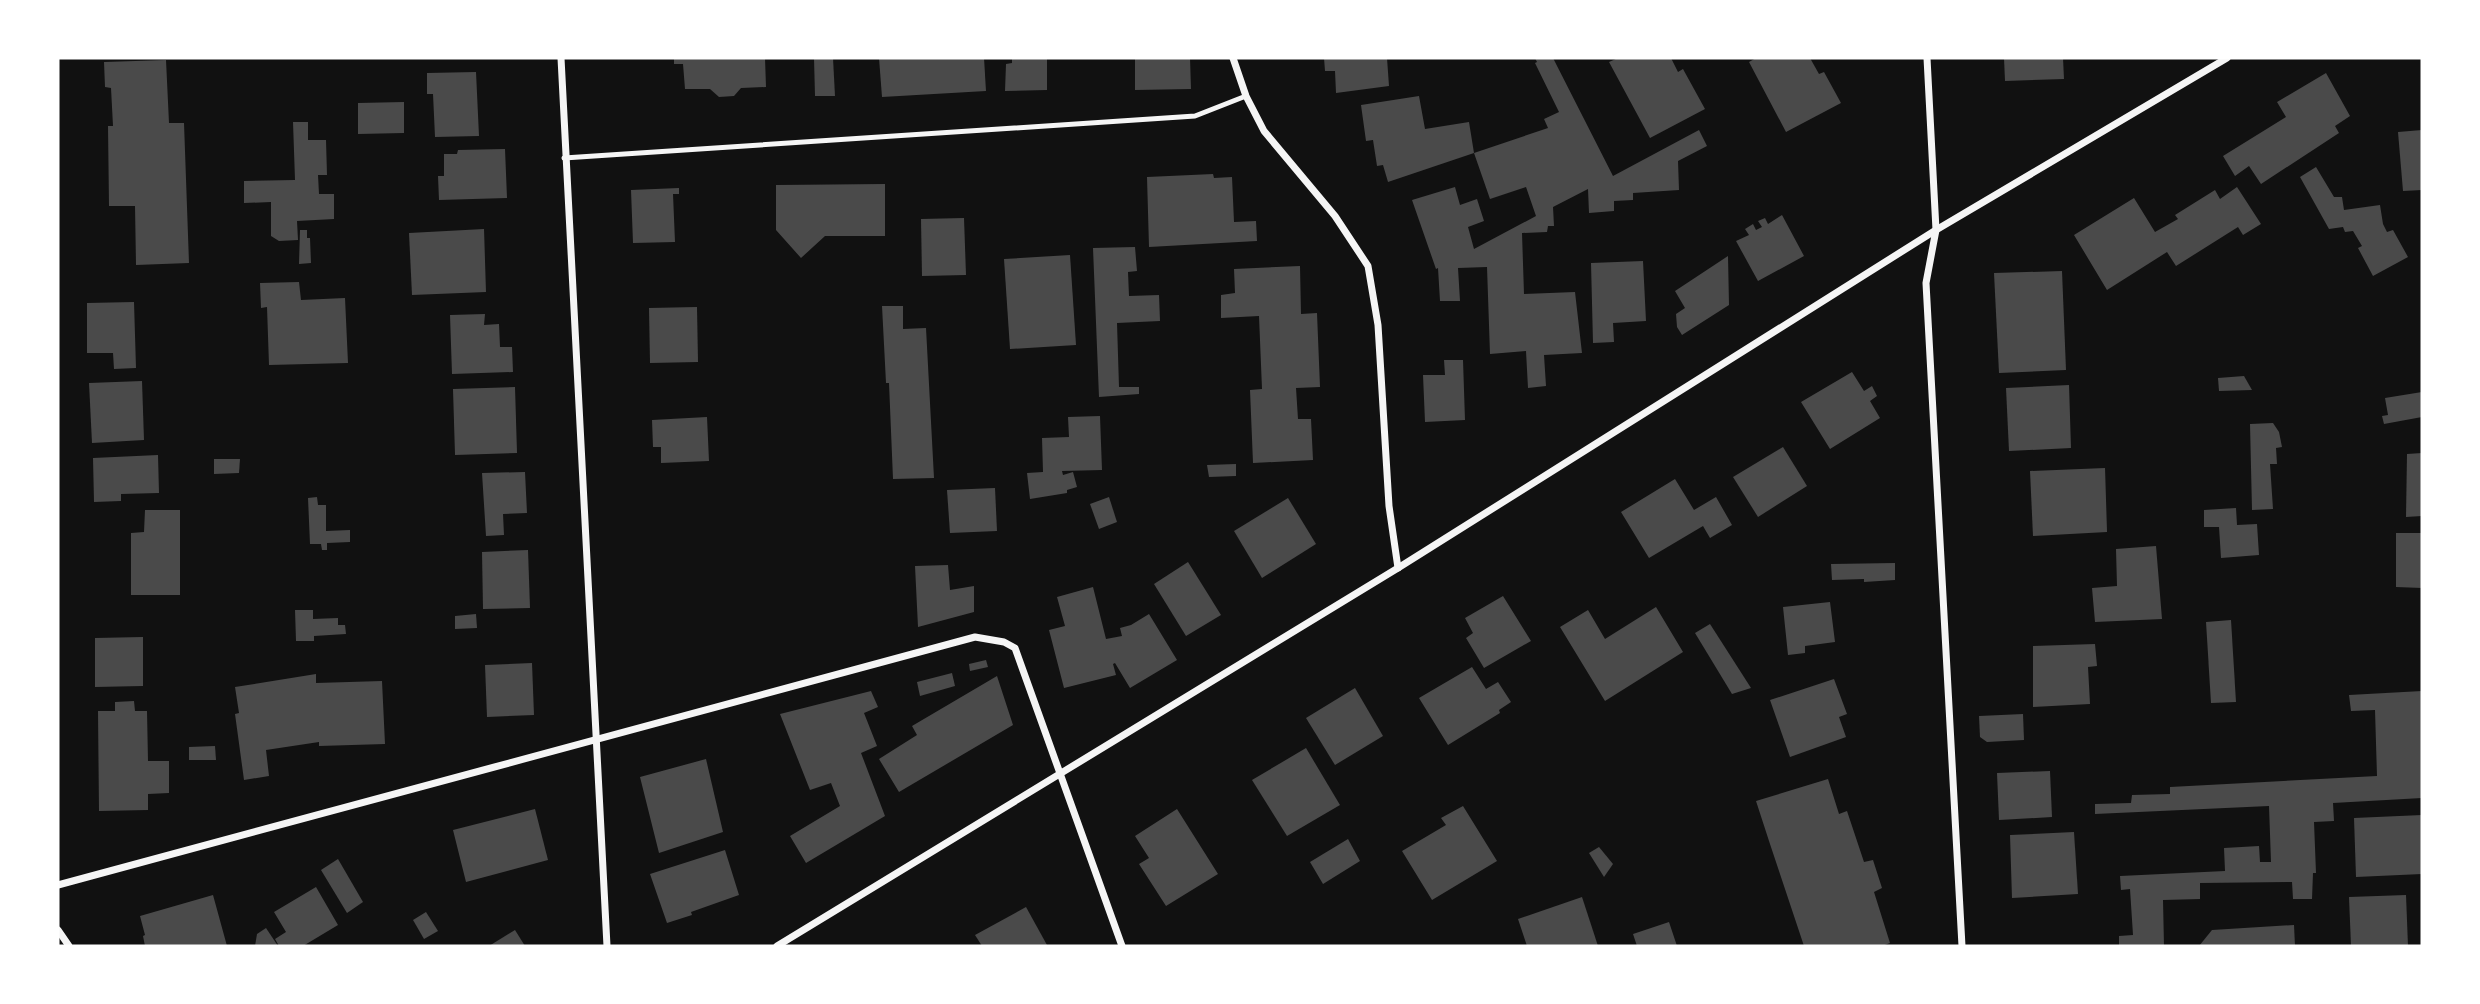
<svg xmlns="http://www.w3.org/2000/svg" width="2480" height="1004" font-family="'Work Sans',sans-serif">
<rect width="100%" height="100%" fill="#111"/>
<g fill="#4a4a4a">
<path d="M674 58H765L766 87 741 88 734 96 719 97 710 89H685L683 64H674Z"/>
<path d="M814 58H833L835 96H815Z"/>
<path d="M879 58H984L986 91 882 97Z"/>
<path d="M1012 58H1047V90L1005 91 1006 64 1012 63Z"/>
<path d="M1135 58H1190L1191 89 1135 90Z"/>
<path d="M1324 58H1387L1389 86 1336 93 1335 71H1325Z"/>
<path d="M1535 58H1553L1613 176 1699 130 1707 146 1678 161 1679 190 1633 193V200L1614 201V211L1589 213 1588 189 1553 207 1554 226H1548L1547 232 1522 233 1524 294 1575 292 1582 353 1544 355 1546 386 1528 388 1526 351 1490 354 1487 267 1458 268 1460 301H1440L1438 268 1436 269 1412 200 1455 187 1460 205 1477 199 1484 221 1468 227 1474 249 1536 216 1526 187 1490 199 1474 153 1388 182 1383 165 1377 166 1373 140 1366 141 1361 105 1419 96 1425 129 1469 122 1474 153 1548 128 1544 119 1559 112 1535 63 1537 62Z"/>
<path d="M1618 58H1671L1678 72 1683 69 1705 109 1650 138 1609 62Z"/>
<path d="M1756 58H1810L1819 74 1824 72 1841 103 1786 132 1749 62Z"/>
<path d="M2004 58H2063L2064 79 2005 81Z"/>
<path d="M166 60 169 123H184L189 263 136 265 135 206H109L108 126H113L111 88 105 87 104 62Z"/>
<path d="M476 72 479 136 435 137 433 94H427V73Z"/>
<path d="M2326 73 2350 116 2335 126 2339 133 2261 184 2249 166 2235 176 2223 156 2286 117 2277 102Z"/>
<path d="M404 102V133L358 134V103Z"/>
<path d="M293 122H308V140H326L327 175H318L319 194H334V219L297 221 298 240 279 241 271 236V202L244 203V181L295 180Z"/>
<path d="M2422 130V190L2403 191 2398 132Z"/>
<path d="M505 149 507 198 439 200 438 176H444V154H457L458 150Z"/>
<path d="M2316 167 2334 197H2342L2344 210 2380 205 2383 224 2387 232 2393 230 2408 257 2373 276 2358 248 2362 246 2353 231 2345 232 2343 227 2329 229 2300 177Z"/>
<path d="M1213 174 1214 178 1232 177 1234 222 1256 221 1257 241 1149 247 1147 177Z"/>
<path d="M885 184V236H825L801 258 776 230V185Z"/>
<path d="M2237 187 2261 224 2243 235 2238 227 2176 266 2167 252 2107 290 2074 235 2134 198 2155 232 2178 219 2175 215 2215 190 2220 199Z"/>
<path d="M679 188V194H673L675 242 633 243 631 190Z"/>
<path d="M1782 215 1804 256 1758 281 1736 241 1749 235 1745 229 1753 224 1756 230 1762 227 1758 221 1765 218 1768 224Z"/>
<path d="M964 218 966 275 922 276 921 219Z"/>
<path d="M484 229 486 292 412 295 409 233Z"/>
<path d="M300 230H307V238H310L311 263 299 264Z"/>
<path d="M1135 247 1137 271 1128 272 1129 296 1159 295 1160 321 1117 323 1119 387H1139V394L1099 397 1093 248Z"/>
<path d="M1070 255 1076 345 1010 349 1004 259Z"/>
<path d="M1728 256 1729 305 1682 335 1677 327 1676 314 1685 308 1675 291Z"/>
<path d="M1643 261 1646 321 1613 323 1614 342 1593 343 1591 263Z"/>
<path d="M1300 266 1301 314 1317 313 1320 387 1296 388 1298 419H1311L1313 460 1253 463 1250 390 1262 389 1259 316 1221 318V295L1235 293 1234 269Z"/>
<path d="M2062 271 2066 370 1999 373 1994 273Z"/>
<path d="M299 282 301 300 345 298 348 363 269 365 267 307 261 308 260 283Z"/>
<path d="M134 302 136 368 114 369 113 353H87V303Z"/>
<path d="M882 306H903V329L926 328 934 478 893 479 889 383H886Z"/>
<path d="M697 307 698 362 650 363 649 308Z"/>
<path d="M485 314 484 325 499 324 500 347H512L513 372 452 374 450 315Z"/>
<path d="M1444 360H1463L1465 420 1425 422 1423 375H1445Z"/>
<path d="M1852 372 1864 391 1872 386 1877 396 1870 401 1880 418 1830 449 1801 402Z"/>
<path d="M2244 376 2252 390 2219 391 2218 378Z"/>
<path d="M142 381 144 440 92 443 89 383Z"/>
<path d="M2069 385 2071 448 2009 451 2006 388Z"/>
<path d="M515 387 517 453 455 455 453 389Z"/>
<path d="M2422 392V417L2384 424 2382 416 2388 415 2385 398Z"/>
<path d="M1100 416 1102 470 1062 471 1063 475 1073 472 1077 487 1067 490V493L1030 499 1027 473 1043 472 1042 438 1069 437 1068 417Z"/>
<path d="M707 417 709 461 661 463V447H653L652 420Z"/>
<path d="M2273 423 2279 432 2282 447 2276 448 2277 464H2270L2273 509 2252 510 2250 424Z"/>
<path d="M1783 447 1807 486 1758 517 1733 477Z"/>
<path d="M2422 453V516L2406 517 2407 454Z"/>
<path d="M158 455 159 493 121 494V501L94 502 93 458Z"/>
<path d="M214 459H240L239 473 214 474Z"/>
<path d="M1236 464V476L1209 477 1207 465Z"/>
<path d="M2105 468 2107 532 2033 536 2030 471Z"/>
<path d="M525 472 527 513 503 514 504 535 486 536 482 473Z"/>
<path d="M1675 479 1694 510 1716 497 1732 525 1710 538 1703 526 1649 558 1621 512Z"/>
<path d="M995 488 997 531 950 533 947 490Z"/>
<path d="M317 497 318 505H326V531L350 530V542L327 543V550H322L321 544H310L308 498Z"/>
<path d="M1109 497 1117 522 1099 529 1090 504Z"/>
<path d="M1288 498 1316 544 1262 578 1234 531Z"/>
<path d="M2236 508 2237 525 2257 524 2259 555 2221 558 2219 527H2204V510Z"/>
<path d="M145 510H180V595H131V533L144 532Z"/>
<path d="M2396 533H2422V588L2396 587Z"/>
<path d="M2156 546 2162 619 2095 622 2092 588 2117 586 2116 549Z"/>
<path d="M528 550 530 608 483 609 482 552Z"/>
<path d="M1188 562 1221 615 1186 636 1154 584Z"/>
<path d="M1895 563V580L1864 582V579L1832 580 1831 564Z"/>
<path d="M948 565 950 590 974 586V612L918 627 915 566Z"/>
<path d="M1093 587 1106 639 1122 636 1120 628 1131 625 1149 614 1177 660 1130 688 1115 663 1113 664 1116 675 1064 688 1049 630 1065 626 1057 597Z"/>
<path d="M1503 596 1531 641 1484 668 1466 638 1473 633 1465 618Z"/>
<path d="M1830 602 1835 642 1805 646V653L1788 655 1783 607Z"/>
<path d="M1656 607 1683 652 1605 701 1560 627 1588 610 1605 639Z"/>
<path d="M295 610H313V619L338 618V625H345L346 634 314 636V641H296Z"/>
<path d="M476 614 477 628 455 629V616Z"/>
<path d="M2231 620 2236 702 2211 703 2206 622Z"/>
<path d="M1710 624 1751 688 1732 694 1695 633Z"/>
<path d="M143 637V686L95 687V638Z"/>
<path d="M2095 644 2097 666 2088 667 2090 704 2033 707V646Z"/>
<path d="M986 660 988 667 970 671 969 664Z"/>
<path d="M532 663 534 715 487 717 485 665Z"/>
<path d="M1472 667 1486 689 1498 682 1511 702 1499 710 1500 713 1448 745 1419 698Z"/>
<path d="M952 673 955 686 920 696 917 682Z"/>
<path d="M316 674V683L382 681 385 744 319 746V742L266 750 269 776 244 780 235 714 239 713 235 687Z"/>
<path d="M997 676 1013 725 899 792 879 759 917 735 912 726Z"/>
<path d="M1834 679 1847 714 1839 717 1846 737 1790 757 1770 700Z"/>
<path d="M1355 688 1383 736 1335 765 1306 718Z"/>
<path d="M871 691 878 707 864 713 877 746 861 753 885 816 806 863 790 836 840 806 831 783 810 790 780 714Z"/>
<path d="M2422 691V798L2333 803 2334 821 2314 822 2316 873H2313L2312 899H2293L2292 882 2200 883V899L2163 900 2164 946H2119V936L2133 935 2130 889 2121 890 2120 876 2225 871 2224 848 2259 846 2260 862H2271L2269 806 2095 814V804L2131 803 2132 795 2170 794V787L2377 776 2375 710 2351 711 2349 695Z"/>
<path d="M134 701 135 711H147L148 761H169V793L148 794V810L99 811 98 711H115V702Z"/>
<path d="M2023 714 2024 740 1987 742 1980 737 1979 716Z"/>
<path d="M215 746 216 760H189V747Z"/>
<path d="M1306 748 1340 805 1287 836 1252 780Z"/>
<path d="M706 759 723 832 659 853 640 777Z"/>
<path d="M2050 771 2052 817 1999 820 1997 773Z"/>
<path d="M1828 779 1839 814 1847 811 1864 862 1873 860 1882 888 1874 892 1890 943 1882 946H1804L1769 841 1756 801Z"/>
<path d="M1463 806 1497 861 1432 900 1402 851 1446 825 1441 818Z"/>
<path d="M535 809 548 860 466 882 453 830Z"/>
<path d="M1177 809 1218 874 1166 906 1139 864 1149 858 1135 836Z"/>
<path d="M2422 815V874L2356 877 2354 818Z"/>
<path d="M2074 832 2078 894 2012 898 2010 835Z"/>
<path d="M1348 839 1360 861 1323 884 1310 862Z"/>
<path d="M1599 847 1613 864 1604 877 1589 853Z"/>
<path d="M725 850 739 895 691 912 692 915 667 923 650 874Z"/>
<path d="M338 859 363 902 347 913 321 870Z"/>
<path d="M316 887 338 925 303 946H279L275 939 286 932 274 912Z"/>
<path d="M213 895 227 946H145L143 936 145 935 140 916Z"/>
<path d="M2406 895 2408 946H2351L2349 897Z"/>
<path d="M1582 897 1598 946H1527L1518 919Z"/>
<path d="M1026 907 1047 945 982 946 975 935Z"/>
<path d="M426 912 438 931 424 939 413 920Z"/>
<path d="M1669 922 1677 946H1637L1633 934Z"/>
<path d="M2294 925 2295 946H2199L2212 930Z"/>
<path d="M266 928 278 946H255L257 934Z"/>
<path d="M515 930 525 946H489Z"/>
</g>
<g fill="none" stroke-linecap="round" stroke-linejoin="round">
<path stroke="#f5f5f5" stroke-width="5" d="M564 158 1195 116 1246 96"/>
<g stroke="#f5f5f5" stroke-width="7">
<path d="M561 58 607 946"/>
<path d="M1233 58 1246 96 1264 131 1335 216 1368 266 1378 325 1389 506 1398 568"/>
<path d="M1927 58 1936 230 1926 283 1962 946"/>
<path d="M58 885 975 637 1004 642 1015 648 1122 946"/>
<path d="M58 930 69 946"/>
<path d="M777 946 1398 568 1936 230 2227 58"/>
</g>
</g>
<rect width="2480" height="1004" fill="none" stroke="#ffffff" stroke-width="119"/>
</svg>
